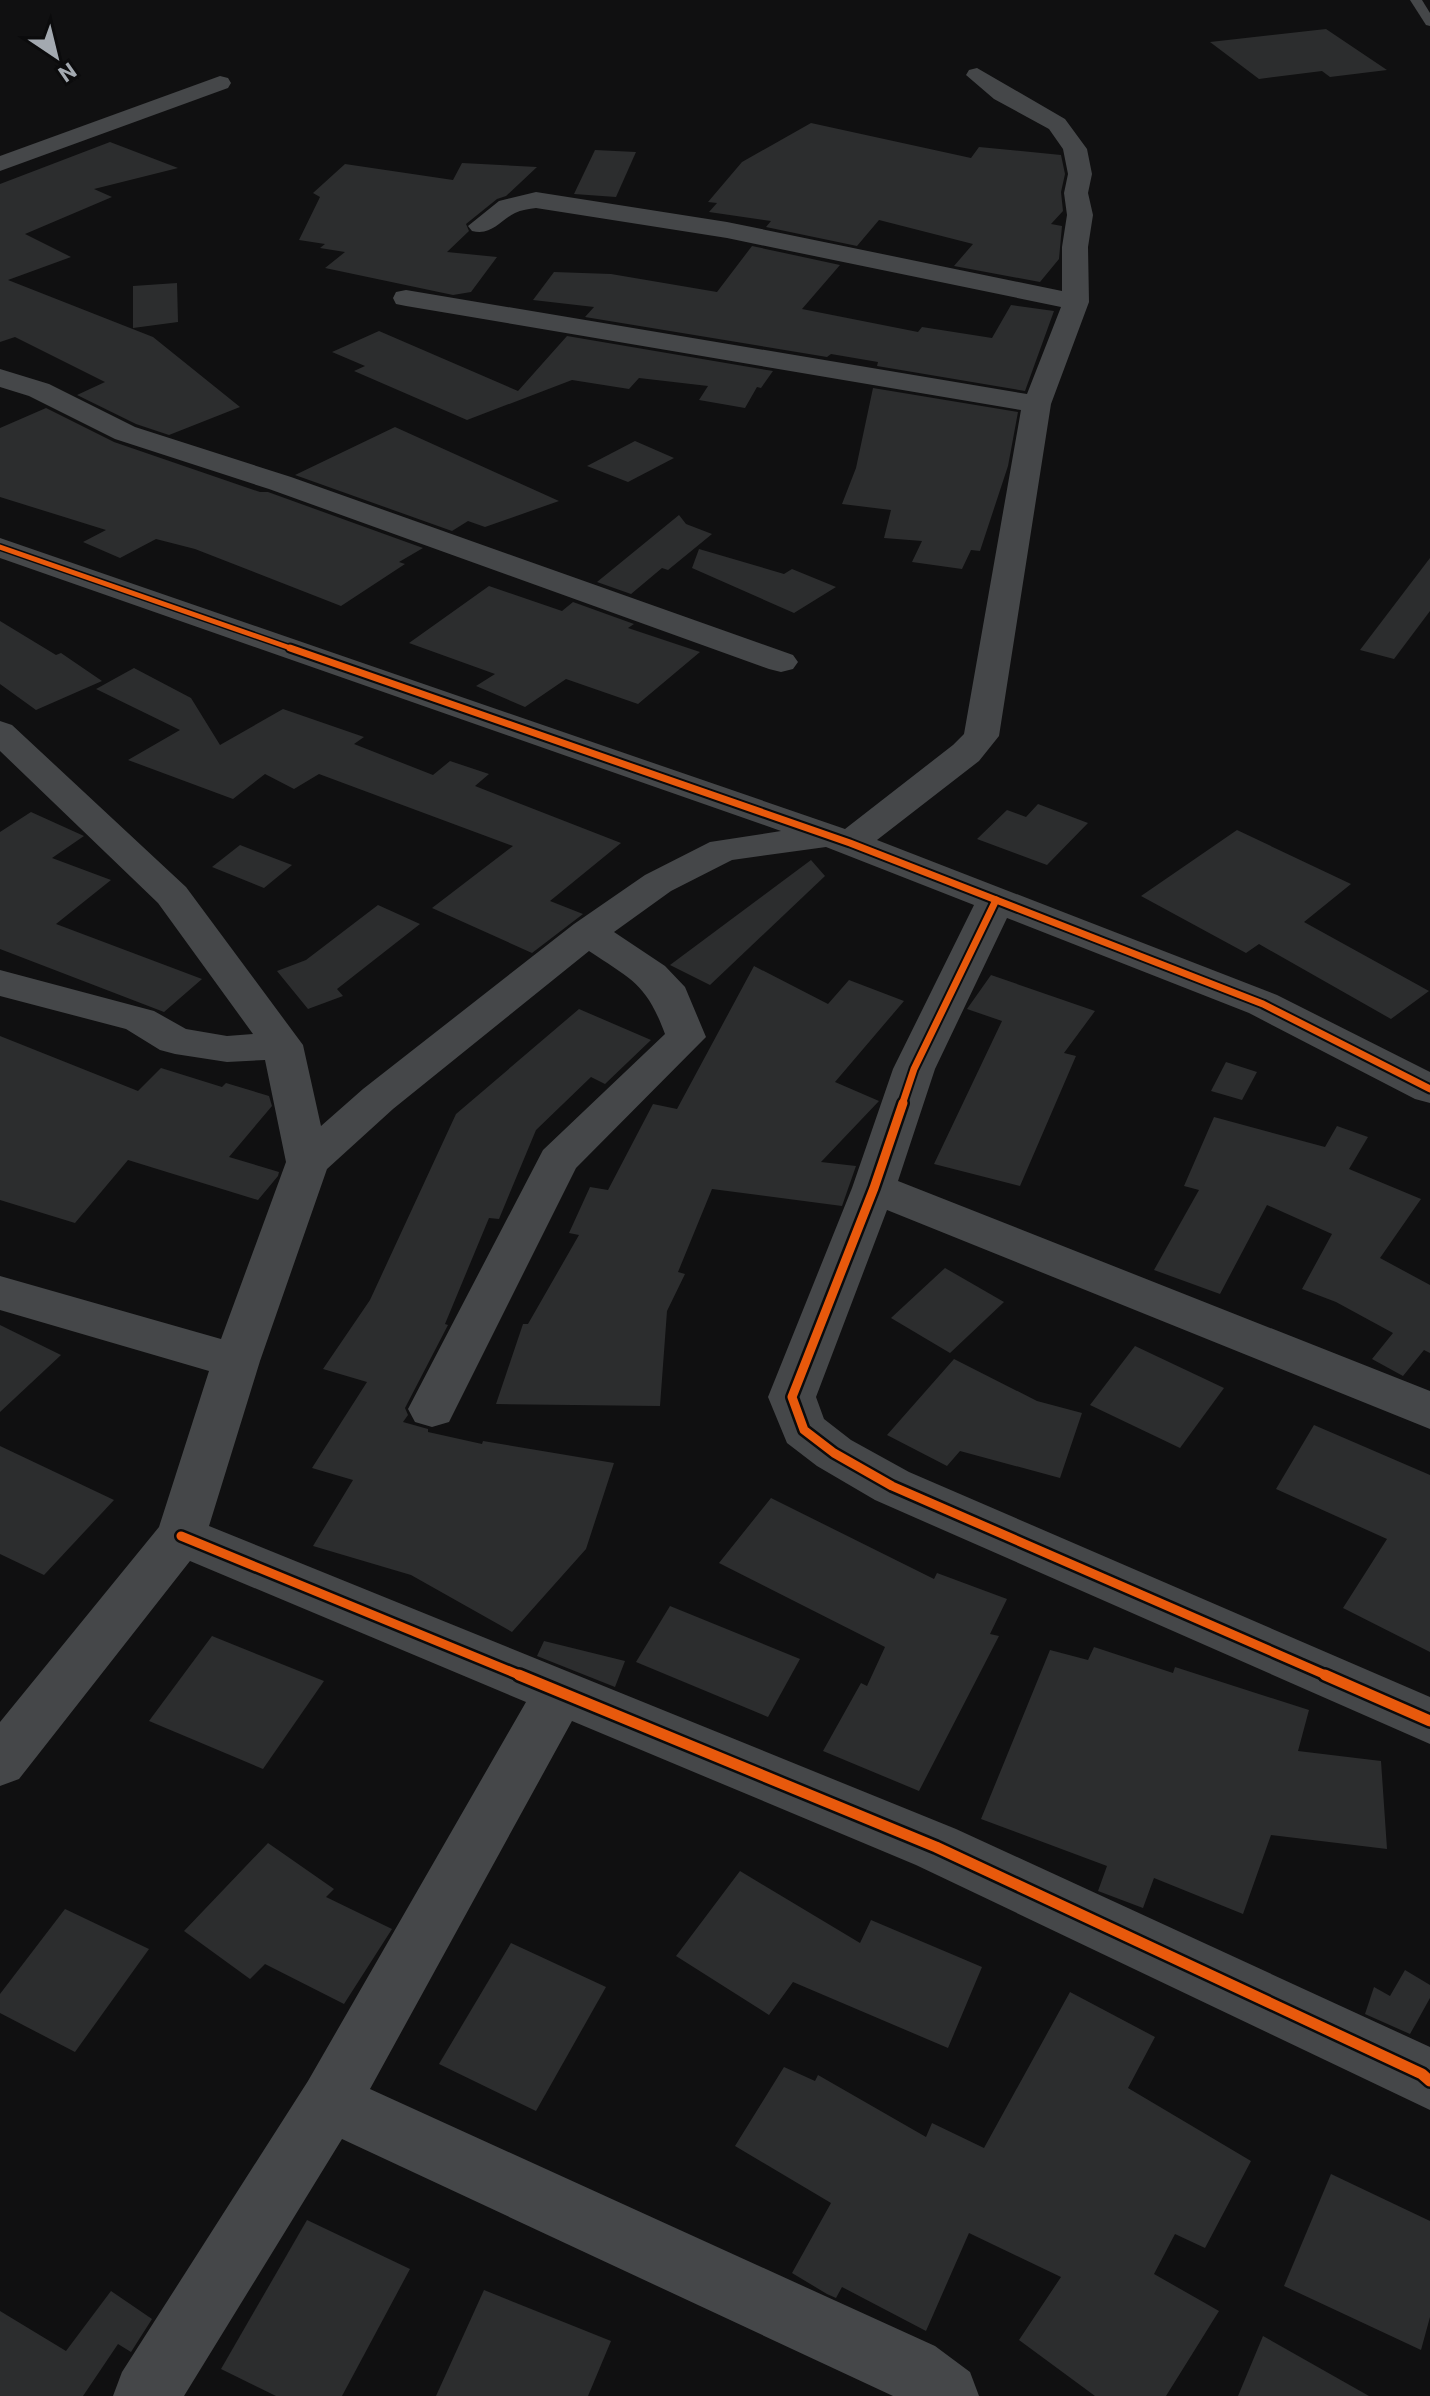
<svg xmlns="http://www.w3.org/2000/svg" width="1430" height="2396" font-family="Roboto,sans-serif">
<rect width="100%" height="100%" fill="#101011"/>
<g fill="#2c2d2e">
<path d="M1326 29 1387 70 1330 77 1322 71 1259 79 1210 42Z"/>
<path d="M811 123 971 158 979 147 1061 155 1065 174 1061 192 1063 211 1051 224 1062 226 1059 259 1040 282 954 266 973 244 879 220 857 246 766 227 771 221 709 212 717 203 708 202 742 162Z"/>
<path d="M110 142 178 168 94 189 112 197 25 234 71 257 8 280 153 337 240 407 169 435 136 424 77 395 105 382 15 337 0 342V184Z"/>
<path d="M595 150 636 152 616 197 574 194Z"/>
<path d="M462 163 537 167 506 196 497 199 466 224 469 231 447 252 497 257 471 292 453 295 325 268 345 252 320 248 325 244 299 240 320 197 313 193 345 164 453 180Z"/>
<path d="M752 246 840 265 802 309 918 332 922 327 992 338 1011 305 1054 311 1025 391 877 366 878 362 831 354 827 357 585 317 594 307 533 300 554 272 611 274 717 292Z"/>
<path d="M177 283 178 322 133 328V286Z"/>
<path d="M379 331 518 391 567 336 773 371 761 388 757 387 745 408 699 400 708 386 639 378 629 389 572 380 467 420 354 371 365 366 332 352Z"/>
<path d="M873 388 1018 412 1008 466 980 551 971 550 962 569 912 562 922 541 884 538 891 510 842 504 856 468Z"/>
<path d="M46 408 114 442 260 492H268L423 548 399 562 405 564 341 606 195 549 156 539 120 558 83 542 106 530 0 497V428Z"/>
<path d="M395 427 559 501 485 527 468 521 452 531 295 475Z"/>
<path d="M635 441 674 458 628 482 587 466Z"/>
<path d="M679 515 686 524 712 534 668 570 662 568 631 594 597 582Z"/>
<path d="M699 549 784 574 792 569 836 587 794 613 692 568Z"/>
<path d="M1430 558V611L1394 659 1360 650Z"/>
<path d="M489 586 562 611 573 602 634 624 628 628 700 652 638 704 566 679 525 707 476 686 495 674 409 643Z"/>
<path d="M0 621 56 655 61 653 102 681 36 710 0 684Z"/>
<path d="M134 668 191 698 220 745 283 709 364 737 354 744 433 775 450 761 489 774 475 786 621 843 550 901 583 914 532 953 432 908 513 846 319 774 294 789 265 774 233 799 128 760 180 730 96 689Z"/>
<path d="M1038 804 1088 823 1047 865 977 839 1007 810 1026 817Z"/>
<path d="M31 812 84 836 52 858 111 880 56 924 202 979 164 1012 0 949V832Z"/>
<path d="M1237 830 1351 884 1304 922 1429 991 1391 1019 1259 944 1246 953 1141 896Z"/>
<path d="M240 845 292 865 264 888 212 867Z"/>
<path d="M811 860 825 876 710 985 670 965Z"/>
<path d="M378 905 420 924 337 989 343 996 308 1009 277 971 306 960Z"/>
<path d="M754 966 828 1004 849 980 904 1001 835 1082 879 1101 821 1162 856 1166 842 1206 712 1189 678 1272 685 1274 667 1311 660 1406 496 1404 523 1324H528L579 1235 569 1233 590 1187 608 1190 653 1104 677 1109Z"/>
<path d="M991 975 1095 1011 1064 1053 1076 1056 1020 1186 934 1164 1002 1021 967 1009Z"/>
<path d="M579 1009 651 1040 605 1084 591 1077 536 1130 499 1219 489 1218 445 1324 448 1325 405 1408 408 1415 403 1422 428 1429V1432L482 1444 483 1441 614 1463 586 1549 512 1632 411 1575 313 1546 353 1480 312 1468 367 1382 323 1369 370 1300 456 1114Z"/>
<path d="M0 1036 138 1091 161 1068 222 1087 226 1083 269 1096 272 1106 229 1157 279 1172 278 1176 258 1200 128 1160 75 1223 0 1200Z"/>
<path d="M1226 1062 1257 1072 1242 1100 1211 1091Z"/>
<path d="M1214 1117 1325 1147 1337 1126 1368 1137 1349 1169 1421 1199 1380 1258 1430 1285V1353L1424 1350 1403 1376 1372 1359 1393 1333 1336 1302 1302 1289 1332 1234 1267 1205 1220 1294 1154 1270 1199 1190 1184 1186Z"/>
<path d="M945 1268 1004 1302 950 1353 891 1318Z"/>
<path d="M0 1325 61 1355 0 1412Z"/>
<path d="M1135 1346 1224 1388 1180 1448 1090 1405Z"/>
<path d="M954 1359 1037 1401 1082 1413 1060 1478 960 1451 947 1466 887 1435Z"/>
<path d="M1314 1425 1430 1475V1652L1343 1608 1387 1539 1276 1489Z"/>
<path d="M0 1446 114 1500 44 1575 0 1554Z"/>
<path d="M771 1498 934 1579 937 1573 1007 1599 990 1634 999 1636 919 1791 823 1751 861 1683 867 1686 885 1647 719 1563Z"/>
<path d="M670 1606 800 1659 768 1717 636 1662Z"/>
<path d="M212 1636 324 1681 263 1769 149 1721Z"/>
<path d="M544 1641 625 1661 615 1687 537 1656Z"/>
<path d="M1094 1647 1173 1673 1175 1667 1309 1710 1298 1751 1381 1761 1387 1849 1271 1835 1243 1914 1154 1878 1143 1908 1098 1891 1107 1866 981 1819 1050 1650 1088 1660Z"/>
<path d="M268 1843 334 1889 326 1897 392 1929 344 2004 265 1964 250 1979 184 1931Z"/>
<path d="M740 1871 860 1943 871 1920 982 1967 948 2048 793 1982 769 2015 676 1956Z"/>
<path d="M65 1909 149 1949 75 2052 0 2013V1994Z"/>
<path d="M511 1943 606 1987 536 2111 439 2064Z"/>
<path d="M1405 1970 1430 1985V1998L1410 2034 1365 2014 1374 1987 1390 1996Z"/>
<path d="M1070 1992 1155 2037 1128 2088 1251 2161 1205 2248 1175 2234 1154 2274 1219 2311 1166 2396H1095L1019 2340 1061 2277 969 2233 926 2331 842 2287 836 2298 827 2294 792 2273 831 2203 735 2146 784 2067 815 2081 818 2075 926 2137 932 2123 984 2148Z"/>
<path d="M1331 2174 1430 2221V2317L1421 2350 1284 2286Z"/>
<path d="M307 2220 410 2269 342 2396H276L221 2369Z"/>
<path d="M484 2290 611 2341 588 2396H436Z"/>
<path d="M111 2291 152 2319 131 2352 118 2344 83 2396H0V2311L66 2351Z"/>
<path d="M1263 2336 1369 2396H1238Z"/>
</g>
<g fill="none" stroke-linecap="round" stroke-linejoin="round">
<path fill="#454749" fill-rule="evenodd" d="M1410 0H1422L1430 13V26L1426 25Z"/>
<g fill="#454749" fill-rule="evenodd">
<path d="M977 68 1065 119 1087 149 1092 174 1088 193 1093 215 1088 247 1089 302 1051 404 999 736 979 761 877 840 1277 995 1430 1072V1103L1415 1099 1249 1013 1007 918 935 1069 898 1181 1430 1391V1429L887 1210 816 1397 824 1419 851 1440 909 1472 1430 1697V1744L875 1500 817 1466 787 1443 768 1397 852 1188 893 1069 974 905 826 847 732 860 671 891 614 932 665 966 685 987 706 1037 576 1168 449 1422 432 1427 415 1422 408 1409 543 1150 665 1034C646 983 632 980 589 951L393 1109 327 1169 260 1361 209 1526 956 1829 1430 2047V2110L916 1865 572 1721 370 2089 935 2346 970 2372 979 2396H893L342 2139 184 2396H113L122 2372 308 2081 526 1702 190 1561 19 1779 0 1786V1722L159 1527 209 1371 0 1310V1276L221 1339 286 1162 265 1060 227 1062 175 1054 160 1050 126 1029 0 996V970L154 1011 186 1029 227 1036 253 1034 158 903 0 751V721L12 725 186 887 303 1045 321 1126 363 1089 574 924 645 875 710 842 781 831 0 558V538L845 829 953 745 964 734 1021 410 406 306 396 304 393 298 396 292 406 290 1027 394 1061 307 727 238 536 208C529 209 521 210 515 213 499 221 492 236 472 231L468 226 499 201 536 192 727 222 1062 291V247L1067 215 1064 193 1068 174 1063 149 1049 129 994 99 966 75 969 70Z"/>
<path d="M220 76 228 78 231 83 228 88 0 171V156Z"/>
<path d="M0 369 49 384 135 427 291 477 793 655 798 662 793 669 781 672 769 669 269 489 115 439 29 396 0 387Z"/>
</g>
<g stroke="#0b0b0c" stroke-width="8">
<path id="cycleway-far3" d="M0 547 296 650"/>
</g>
<g stroke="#0b0b0c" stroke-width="11">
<g id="cycleway-far2">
<path d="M290 648 850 843 1263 1004 1430 1089"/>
<path d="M902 1105 914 1069 996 900"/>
</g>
</g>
<g stroke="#0b0b0c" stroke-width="14">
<g id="cycleway-far1">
<path d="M903 1103 874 1188 792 1397 804 1430 834 1453 892 1486 1330 1677"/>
<path d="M181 1536 524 1677"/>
</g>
</g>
<g stroke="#0b0b0c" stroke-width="16">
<g id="cycleway">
<path d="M519 1675 936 1847 1422 2074 1430 2081"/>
<path d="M1325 1675 1430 1721"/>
</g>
</g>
<use href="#cycleway-far3" stroke="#e8590c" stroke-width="5"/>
<use href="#cycleway-far2" stroke="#e8590c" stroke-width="7"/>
<use href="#cycleway-far1" stroke="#e8590c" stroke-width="9"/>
<use href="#cycleway" stroke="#e8590c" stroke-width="11"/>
</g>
<g transform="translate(56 56) rotate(145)" stroke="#0b0b0c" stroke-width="6" paint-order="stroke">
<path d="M0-6L14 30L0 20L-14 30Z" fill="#a3a9b0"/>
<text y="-12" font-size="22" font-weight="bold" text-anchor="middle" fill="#a3a9b0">N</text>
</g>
</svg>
